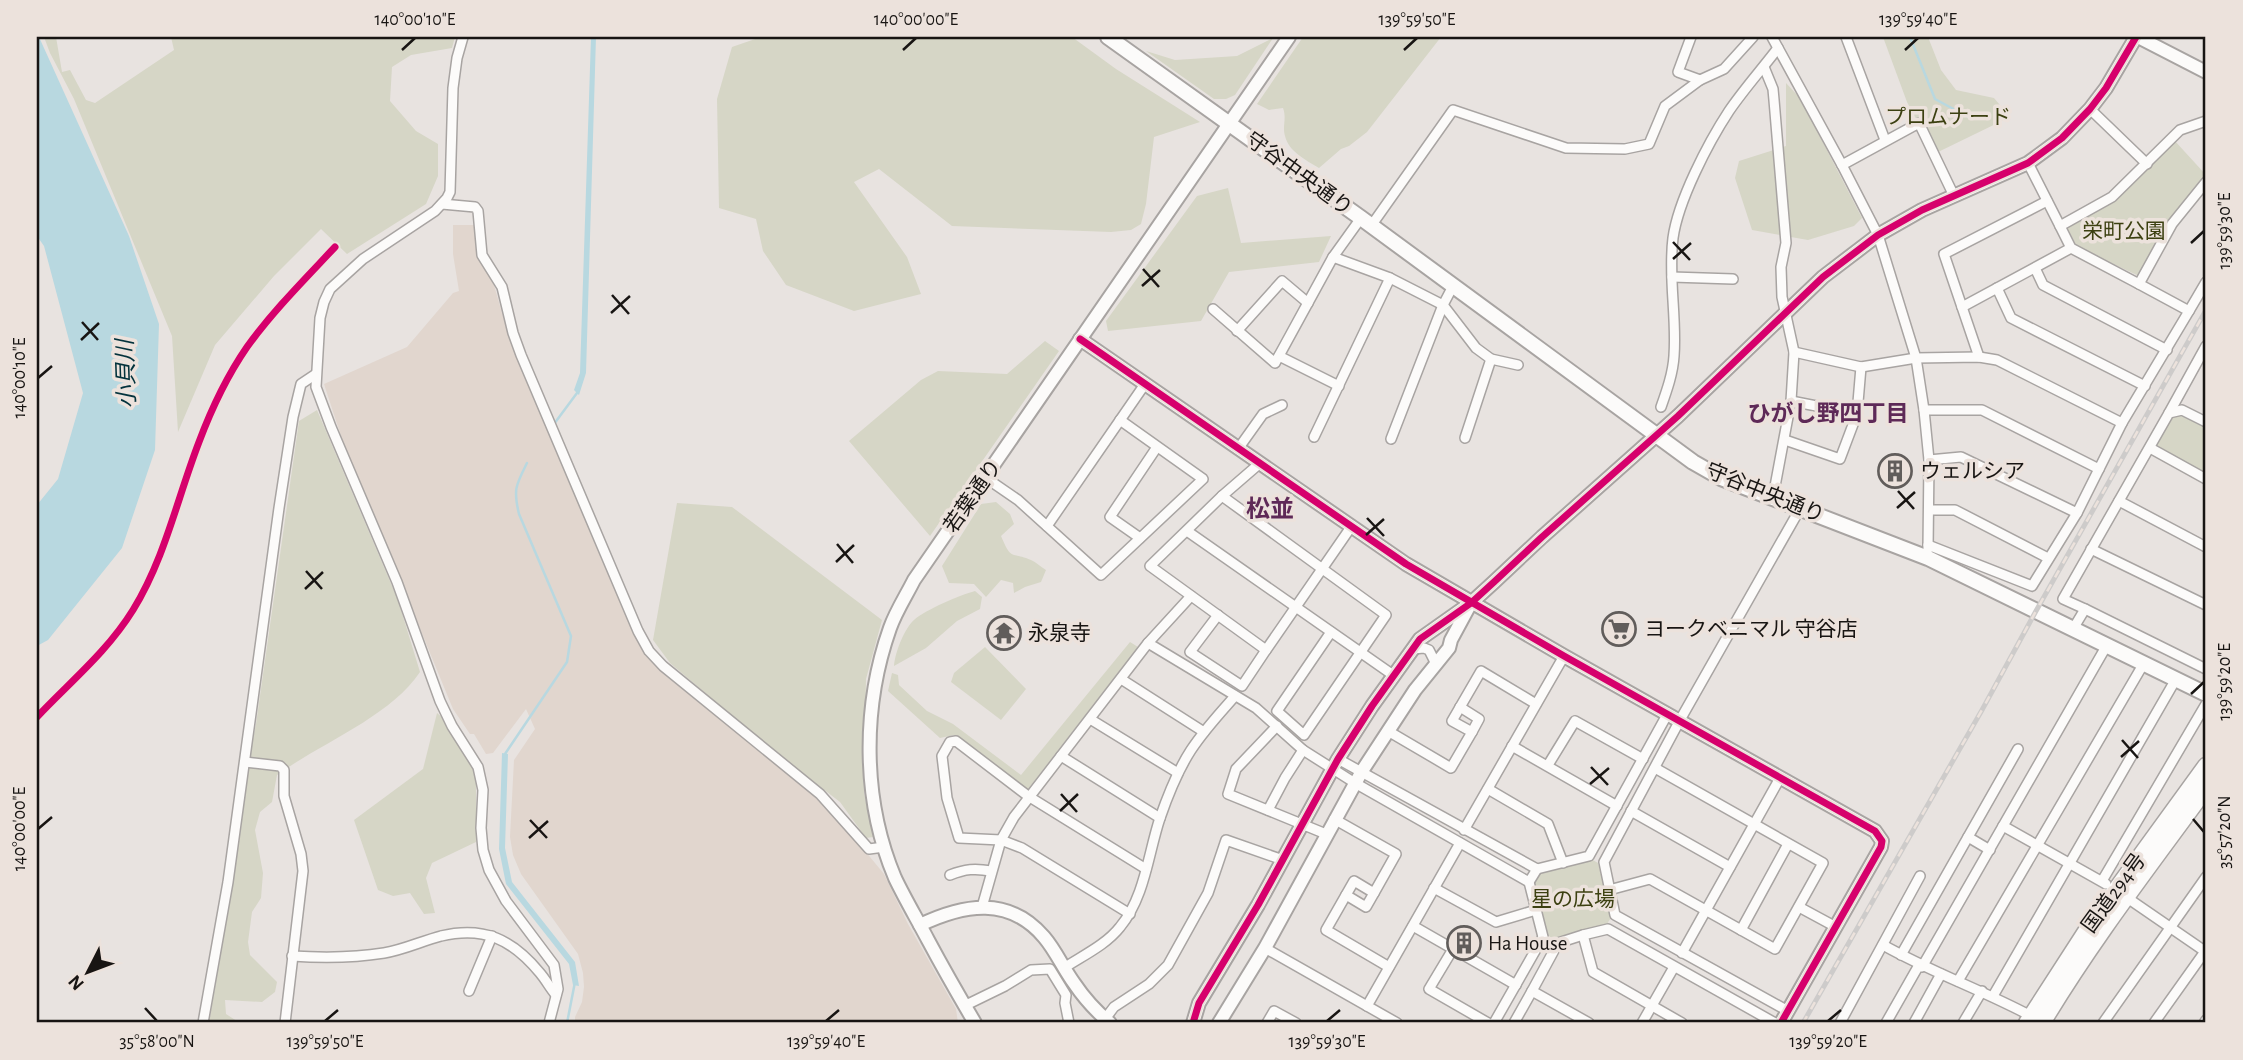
<svg xmlns="http://www.w3.org/2000/svg" width="2243" height="1060" font-family="'Alegreya Sans','Noto Sans JP',sans-serif">
<rect width="100%" height="100%" fill="#e8e3e0"/>
<path fill="#e1d6ce" d="M453 225H475L476 248 494 285 508 334 527 382 637 637 649 658 667 677 824 801 884 874 908 924 956 1009 958 1023H575V1017L582 1002 584 987 583 973 578 954 521 874 513 855 510 837 514 760 535 729 526 709 493 753 486 754 474 734H470L453 709 341 436 324 384 407 347 453 293 459 291 453 254Z"/>
<g fill="#d6d6c6">
<path d="M44 37H56L62 72 70 70 86 100 95 103 174 50 171 37H455L452 48 411 55 392 67 390 101 416 131 438 144V176L426 204 347 254 321 229 274 276 215 345 178 432 172 336 74 99 50 53Z"/>
<path d="M761 37H1072L1116 69 1200 122 1154 137 1146 204 1141 224 1131 230 1111 232 952 226 879 169 854 182 907 257 921 294 854 311 786 285 763 251 756 219 719 208 717 99 732 47Z"/>
<path d="M1303 37H1441L1367 132 1349 146 1341 149 1319 168C1306 160 1289 152 1285 136 1282 126 1287 119 1283 108L1269 110 1257 104Z"/>
<path d="M1883 37H1928L1941 70 1956 90 1994 98 2010 117 1934 154 1907 102Z"/>
<path d="M1273 38 1235 95 1226 99H1214L1146 51 1175 60 1237 56Z"/>
<path d="M1786 83 1800 98 1862 218 1854 226 1808 240 1752 230 1735 178 1739 161 1786 146Z"/>
<path d="M2174 140 2206 175 2166 223 2139 276 2077 247 2066 225 2114 198Z"/>
<path d="M1228 188 1241 243 1331 236 1319 262 1229 272 1201 321 1108 331 1106 321 1197 196Z"/>
<path d="M1045 341 1059 351 930 536 849 441 921 380 938 371 1007 374Z"/>
<path d="M317 410 398 600 420 672C390 717 321 743 277 775L272 802 260 812 255 830 263 873 261 898 252 912 248 942 250 955 277 982 275 992 262 1002 225 1000 226 1014 240 1023H209L241 829 246 773 256 724 299 421Z"/>
<path d="M2182 410 2206 422V479L2150 448 2169 413Z"/>
<path d="M996 502 1010 514 1014 524 1001 536C1012 562 1011 551 1031 560 1036 562 1041 567 1046 570L1041 582 1025 587 1014 593 1013 583 1001 580 986 597 974 584 949 583 942 566 981 504Z"/>
<path d="M677 503 732 507 882 620 866 679 864 793 873 837 866 838 840 802 771 749 670 663 653 640Z"/>
<path d="M975 591 982 597 980 609 957 621 926 648 894 666C895 653 904 629 914 620 925 610 960 595 975 591Z"/>
<path d="M1130 642 1138 647 1026 792 954 735 940 738 888 691 892 673 898 675 899 685 927 711 953 724 1021 775Z"/>
<path d="M985 647 1026 689 1001 720 951 682 954 673Z"/>
<path d="M437 713 444 719 476 773V842L432 863 426 878 435 913 424 914 410 893 393 896 378 890 354 820 423 769Z"/>
<path d="M1591 859 1598 863 1612 916 1607 924 1555 940 1547 935 1533 882 1540 872Z"/>
</g>
<g fill="#b8d8e0">
<path d="M37 37H39L129 236 159 324 155 450 122 548 48 640 37 646V505L58 479 83 393 44 246 37 236Z"/>
<path d="M591 37H596L586 373 579 395 574 390 580 373Z"/>
<path d="M502 753 508 754 505 848 512 882 575 962 579 986 573 985 569 964 506 884 499 849Z"/>
</g>
<g fill="none" stroke-linecap="round" stroke-linejoin="round">
<g stroke="#b8d8e0" stroke-width="2.5">
<path d="M1910 37 1935 99 1968 117"/>
<path d="M554 424 577 393"/>
<path d="M505 757V754L567 662 571 636 519 514C513 489 516 485 527 463"/>
<path d="M567 1023 575 982"/>
</g>
<g stroke="#a8a4a2" stroke-width="12">
<g id="street">
<path d="M463 37 457 58 453 88 450 192 447 198 435 211 363 259 330 289 324 302 320 318 316 387 331 427 397 582 440 701 452 726 478 767 483 790 481 828 483 850 489 870 506 901 554 965 558 989 549 1023"/>
<path d="M1691 37 1678 72 1700 80"/>
<path d="M1772 37 1842 165 1878 235 1916 358 1924 410 1929 460 1928 549"/>
<path d="M1846 37 1885 140"/>
<path d="M1764 67 1773 89 1774 100 1786 243 1781 267 1782 297 1794 352 1791 401 1773 497"/>
<path d="M2090 109 2147 164"/>
<path d="M2028 163 2060 226"/>
<path d="M1842 165 1919 123 1954 196"/>
<path d="M442 204 475 207 478 211 482 255 502 287 513 333 521 355 638 631 649 651 663 666 820 794 869 849 884 847"/>
<path d="M1371 226 1453 110 1566 148 1625 149 1649 144 1665 106 1700 80 1724 69 1753 37"/>
<path d="M1333 257 1390 278 1443 305 1476 348 1491 359 1518 365"/>
<path d="M2035 268 2043 285 2167 350"/>
<path d="M1672 277 1733 279"/>
<path d="M2139 284 2071 248 2060 226 2112 197 2180 130 2206 121"/>
<path d="M1997 288 2011 318 2145 386"/>
<path d="M1962 307 2071 248"/>
<path d="M1213 309 1275 363 1333 257 1361 218"/>
<path d="M2189 311 2206 282"/>
<path d="M1237 331 1282 281 1308 303"/>
<path d="M1794 352 1861 367 1916 358 1979 357 1997 360 2122 423"/>
<path d="M1279 356 1339 386"/>
<path d="M1979 357 1944 254 2047 201"/>
<path d="M1791 401 1857 414 1861 367"/>
<path d="M1661 407C1667 390 1673 373 1674 356 1677 317 1668 277 1673 238 1678 201 1708 143 1729 111 1744 89 1762 69 1778 48"/>
<path d="M1924 410H1982L2099 469"/>
<path d="M2169 413 2206 346"/>
<path d="M1314 437 1390 278"/>
<path d="M1465 438 1491 359"/>
<path d="M1391 439 1443 305 1453 286"/>
<path d="M1785 440 1840 459 1857 414"/>
<path d="M2150 448 2206 479"/>
<path d="M1238 449 1263 414 1282 405"/>
<path d="M1929 460 1961 457 2077 513"/>
<path d="M1259 464 1222 496 1150 566 1266 650 1351 527"/>
<path d="M986 478 1018 500 1101 575 1203 479 1120 420"/>
<path d="M1222 496 1386 615 1304 735 1277 711 1331 632"/>
<path d="M2119 501 2206 547"/>
<path d="M1929 510H1955L2048 558"/>
<path d="M1047 526 1145 384"/>
<path d="M1187 531 1393 675"/>
<path d="M1140 538 1110 517 1157 447"/>
<path d="M1928 545 2032 586 2077 513 2122 423 2189 311 2139 284 2172 224 2206 182"/>
<path d="M2091 549 2206 605"/>
<path d="M1191 596 1148 643 1256 708 1303 750 1355 783 1529 882 1537 869"/>
<path d="M2085 609 2206 669"/>
<path d="M1218 615 1190 652 1242 686 1266 650"/>
<path d="M2073 629 2085 609 2063 599 2169 413 2182 410 2206 422"/>
<path d="M1413 649 1424 648 1429 650 1436 664"/>
<path d="M1121 679 1204 732"/>
<path d="M1460 707 1479 719 1472 732"/>
<path d="M1090 719 1178 773"/>
<path d="M1277 726 1236 769 1228 794 1326 834"/>
<path d="M1388 731 1451 768 1472 732 1452 721 1481 671 1536 704"/>
<path d="M1512 746 1617 806"/>
<path d="M1061 756 1160 818"/>
<path d="M1338 759 1537 869 1589 856 1668 713"/>
<path d="M245 762 280 766 284 770V796L301 854 303 871 285 1023"/>
<path d="M1548 765 1575 721 1643 759"/>
<path d="M1488 789 1548 824 1563 863"/>
<path d="M1268 810 1285 778 1303 750"/>
<path d="M1631 811 1730 867"/>
<path d="M1334 819 1396 854 1374 893 1354 881 1326 930 1389 967"/>
<path d="M2003 826 2106 884"/>
<path d="M1464 830 1564 656"/>
<path d="M1968 837 1990 850"/>
<path d="M950 875C965 869 975 868 991 871"/>
<path d="M2102 881 2206 704"/>
<path d="M1434 888 1496 922 1536 910"/>
<path d="M1609 890 1650 879 1775 949 1823 863 1655 768"/>
<path d="M1346 895 1366 907 1374 893"/>
<path d="M2126 897 2206 952"/>
<path d="M982 907 1001 840 1014 817 1148 643"/>
<path d="M1799 907 1836 927"/>
<path d="M1130 914 1022 848 1001 840 959 838 947 798 942 756 950 742 956 741 1028 796 1146 869"/>
<path d="M1413 926 1516 985"/>
<path d="M1741 930 1788 844"/>
<path d="M1583 935 1593 972 1682 1023"/>
<path d="M1883 945C1931 972 1982 990 2031 1016"/>
<path d="M1265 948 1397 1023"/>
<path d="M1453 949 1429 989 1488 1023"/>
<path d="M1682 953 1780 778"/>
<path d="M1901 955 2018 749"/>
<path d="M292 956C323 958 353 958 384 953 403 950 422 941 441 936 484 926 512 939 540 973 546 980 550 988 556 995"/>
<path d="M1922 967 2107 645"/>
<path d="M1064 968C1082 956 1106 945 1120 927 1145 897 1148 854 1160 818 1168 795 1178 770 1191 750 1204 730 1220 713 1235 696"/>
<path d="M1958 981 2144 663"/>
<path d="M469 991 492 936"/>
<path d="M1532 991 1558 943 1583 935 1608 929 1775 1023"/>
<path d="M1993 996 2176 679"/>
<path d="M964 1006 1005 986 1031 970 1050 969 1066 995 1065 1003 1069 1023"/>
<path d="M1367 1006 1460 843"/>
<path d="M1788 1011 1615 915 1604 862 1680 720 1801 507"/>
<path d="M1105 1019 1114 1007 1149 984 1168 965 1208 893 1226 840 1283 860"/>
<path d="M203 1023 228 882 279 508 293 417 301 384 316 374"/>
<path d="M1267 1023 1274 1011 1296 1023"/>
<path d="M1494 1023 1543 937 1529 882"/>
<path d="M1514 1023 1532 991 1589 1023"/>
<path d="M1642 1023 1674 967"/>
<path d="M1840 1023 1920 876"/>
<path d="M1886 1023 1919 965"/>
<path d="M1914 1023 1941 974"/>
<path d="M1963 1023 1982 991"/>
<path d="M2103 1023 2206 877"/>
<path d="M2154 1023 2206 950"/>
<path d="M2204 1023 2206 1020"/>
</g>
</g>
<g stroke="#a8a4a2" stroke-width="16">
<g id="secondary">
<path d="M2138 37 2206 72"/>
<path d="M1080 339 1406 564 1564 656 1875 831 1882 841 1881 847 1781 1023"/>
<path d="M920 925C964 904 1009 896 1044 937 1056 951 1063 968 1074 983 1084 998 1097 1012 1110 1023"/>
<path d="M975 1023C959 996 943 968 928 940 917 919 905 899 895 878 862 800 862 707 890 628 896 611 906 596 914 580L1289 37"/>
<path d="M1193 1023 1199 1003 1258 905 1338 759 1372 706 1420 639 1471 603 1494 582 1542 537 1678 416 1823 277 1878 235 1922 210 2028 163 2062 138 2090 109 2106 88 2136 37"/>
<path d="M1219 1023 1265 948 1362 771 1415 690 1449 648 1451 640 1471 603"/>
</g>
</g>
<g stroke="#a8a4a2" stroke-width="18">
<path id="primary" d="M1108 37 1361 218 1693 462 1721 478 1928 558 2206 694"/>
</g>
<g stroke="#a8a4a2" stroke-width="19">
<g id="highway">
<path d="M2027 1023 2089 927 2206 766"/>
<path d="M2042 1023C2091 941 2150 865 2206 788"/>
</g>
</g>
<use href="#street" stroke="#fcfbfa" stroke-width="9"/>
<use href="#secondary" stroke="#fcfbfa" stroke-width="12"/>
<use href="#primary" stroke="#fcfbfa" stroke-width="14"/>
<use href="#highway" stroke="#fcfbfa" stroke-width="16"/>
<g stroke="#cdcbca" stroke-width="5">
<path id="rail" d="M1803 1023 1982 710 2036 611 2206 310"/>
</g>
<use href="#rail" stroke="#ece2dc" stroke-width="2.5" stroke-dasharray="8" stroke-linecap="butt"/>
<g stroke="#ece2dc" stroke-width="11">
<g id="cycleway">
<path d="M1080 339 1406 564 1564 656 1875 831 1882 841 1881 847 1781 1023"/>
<path d="M37 717C70 682 107 652 133 610 165 558 177 499 199 442 211 410 227 376 247 347 273 311 305 279 335 247"/>
<path d="M1193 1023 1199 1003 1258 905 1338 759 1372 706 1420 639 1471 603 1494 582 1542 537 1678 416 1823 277 1878 235 1922 210 2028 163 2062 138 2090 109 2106 88 2136 37"/>
</g>
</g>
<use href="#cycleway" stroke="#d6006c" stroke-width="7"/>
</g>
<path fill="none" stroke="#181513" stroke-width="2.5" d="M402 50 415 38M903 50 916 38M1404 50 1417 38M1905 50 1918 38M1673 242 1690 260M2191 243 2204 231M1673 259 1691 243M1143 269 1159 287M1142 286 1160 270M612 295 629 314M611 313 630 296M82 322 98 340M81 340 99 323M38 378 52 366M1898 491 1914 509M1897 508 1915 492M1367 518 1384 536M1366 535 1384 519M837 544 853 563M836 562 854 545M306 571 322 589M305 589 323 572M2191 694 2204 682M2122 740 2138 758M2121 757 2139 741M1591 767 1608 785M1590 784 1609 768M1061 794 1077 812M1060 811 1078 794M2193 819 2204 832M530 820 547 838M38 829 52 817M529 838 548 821M145 1008 157 1021M325 1021 338 1010M826 1021 839 1010M1327 1021 1340 1010M1828 1021 1841 1010"/>
<defs>
<g id="building-ring" transform="scale(1.75)"><circle r="9.5" fill="#ece2dc" stroke="#615d5b" stroke-width="1.5"/><path d="M-4-6H4V6H1V3H-1V6H-4ZM-2.5-4.3h1.7v1.8h-1.7ZM.8-4.3h1.7v1.8H.8ZM-2.5-1h1.7V.8h-1.7ZM.8-1h1.7V.8H.8Z" fill="#615d5b"/></g>
<g id="supermarket-ring" transform="scale(1.75)"><circle r="9.5" fill="#ece2dc" stroke="#615d5b" stroke-width="1.5"/><path d="M-6-5.5h2.5l.6 2H6L4.5 2H-2.5L-4.4-4H-6ZM-1.5 3.2a1.3 1.3 0 1 0 .1 0ZM3 3.2a1.3 1.3 0 1 0 .1 0Z" fill="#615d5b"/></g>
<g id="temple-ring" transform="scale(1.75)"><circle r="9.5" fill="#ece2dc" stroke="#615d5b" stroke-width="1.5"/><path d="M0-6L5-2H3V0L6.5 2.5H4V6H1.5V3h-3V6H-4V2.5H-6.5L-3 0V-2H-5Z" fill="#615d5b"/></g>
</defs>
<g fill-rule="evenodd">
<use href="#building-ring" x="1895" y="471"/>
<use href="#supermarket-ring" x="1619" y="629"/>
<use href="#temple-ring" x="1004" y="633"/>
<use href="#building-ring" x="1464" y="943"/>
</g>
<g text-anchor="middle" dominant-baseline="central" stroke-width="7" stroke-linejoin="round" paint-order="stroke">
<g font-size="21" fill="#3c4011" stroke="#ece2dc">
<text x="1948" y="117">プロムナード</text>
<text x="2124" y="231">栄町公園</text>
<text x="1573" y="899">星の広場</text>
</g>
<g font-size="21" fill="#181513" stroke="#ece2dc">
<text transform="translate(1299 174) rotate(36)">守谷中央通り</text>
<text transform="translate(1765 493) rotate(22)">守谷中央通り</text>
<text transform="translate(973 496) rotate(-55)">若葉通り</text>
<text transform="translate(2114 893) rotate(-54)">国道294号</text>
</g>
<g font-size="21" fill="#181513" stroke="#ece2dc" text-anchor="start">
<text x="1920" y="471">ウェルシア</text>
<text x="1644" y="629">ヨークベニマル 守谷店</text>
<text x="1028" y="633">永泉寺</text>
<text x="1488" y="943">Ha House</text>
</g>
<g font-size="23" font-style="italic" fill="#03323c" stroke="#ece2dc">
<text transform="translate(127 374) rotate(-92)">小貝川</text>
</g>
<g font-size="23" font-weight="bold" fill="#5e2957" stroke="#ece2dc">
<text x="1828" y="414">ひがし野四丁目</text>
</g>
<g font-size="24" font-weight="bold" fill="#5e2957" stroke="#ece2dc">
<text x="1270" y="510">松並</text>
</g>
</g>
<rect width="2243" height="1060" fill="none" stroke="#ece2dc" stroke-width="77"/>
<g transform="translate(88 972) rotate(228)" stroke="#ece2dc" stroke-width="5" paint-order="stroke">
<path d="M0-5L12 26L0 18L-12 26Z" fill="#181513"/>
<text y="-10" font-size="19" font-weight="bold" text-anchor="middle" fill="#181513">N</text>
</g>
<rect x="38" y="38" width="2166" height="983" fill="none" stroke="#181513" stroke-width="2.5"/>
<g font-size="18" text-anchor="middle" fill="#181513">
<text x="415" y="25">140°00'10"E</text>
<text x="916" y="25">140°00'00"E</text>
<text x="1417" y="25">139°59'50"E</text>
<text x="1918" y="25">139°59'40"E</text>
<text transform="translate(2224 231) rotate(-90)" y="6">139°59'30"E</text>
<text transform="translate(19 378) rotate(-90)" y="6">140°00'10"E</text>
<text transform="translate(2224 682) rotate(-90)" y="6">139°59'20"E</text>
<text transform="translate(19 829) rotate(-90)" y="6">140°00'00"E</text>
<text transform="translate(2224 832) rotate(-90)" y="6">35°57'20"N</text>
<text x="157" y="1047">35°58'00"N</text>
<text x="325" y="1047">139°59'50"E</text>
<text x="826" y="1047">139°59'40"E</text>
<text x="1327" y="1047">139°59'30"E</text>
<text x="1828" y="1047">139°59'20"E</text>
</g>
</svg>
